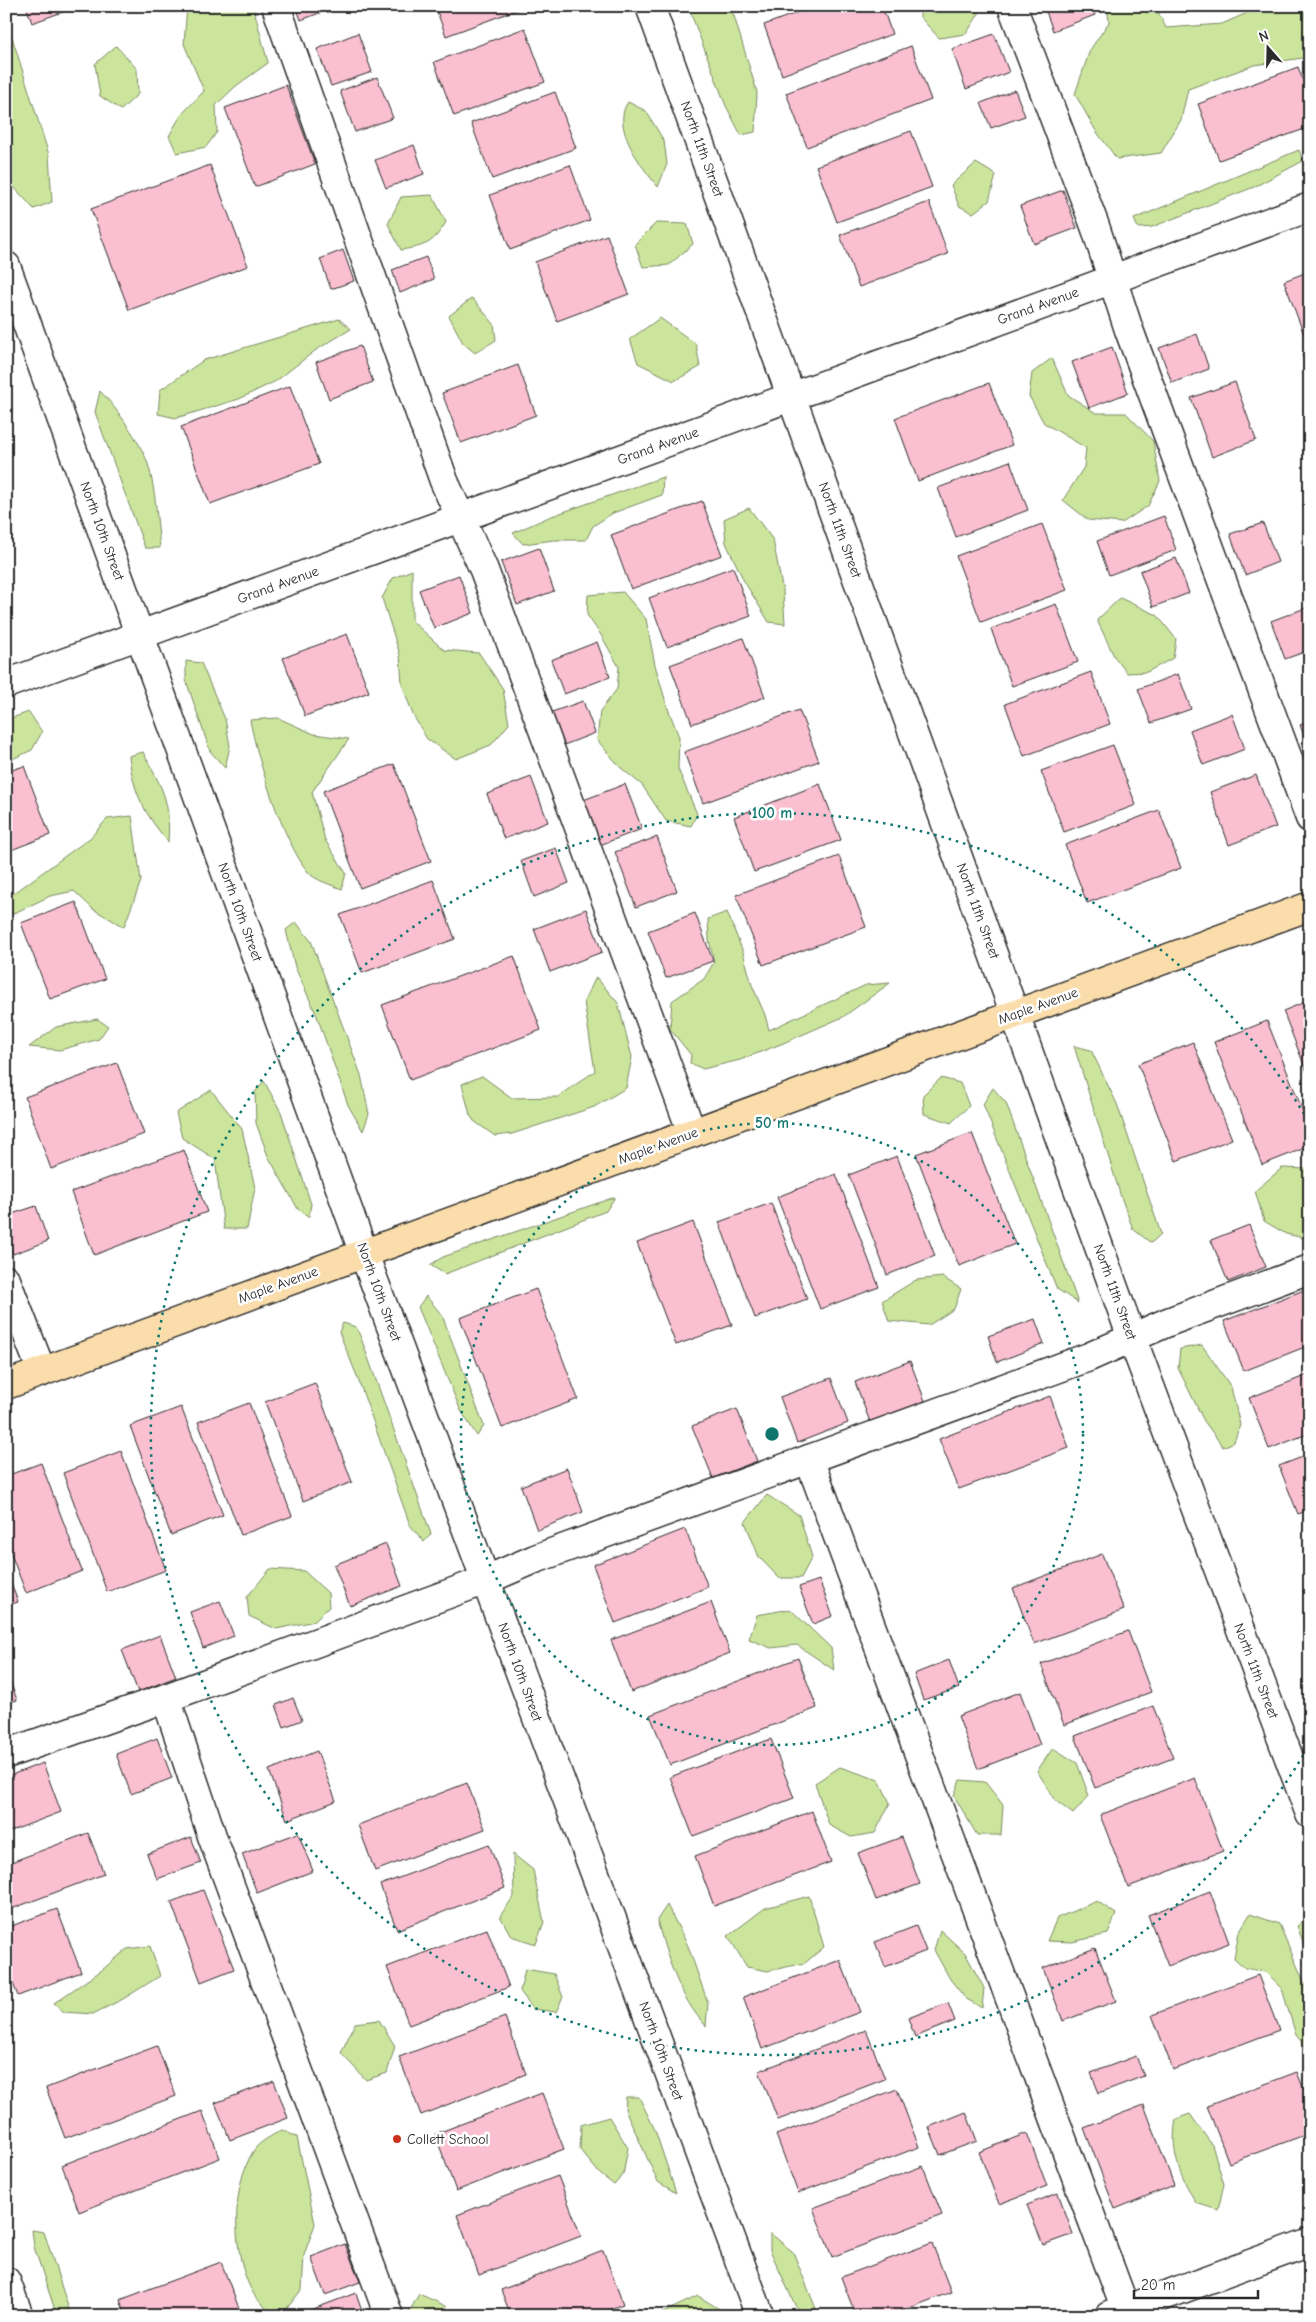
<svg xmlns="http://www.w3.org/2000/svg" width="1316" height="2322" font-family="'Comic Neue',sans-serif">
<rect width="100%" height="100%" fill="#fff"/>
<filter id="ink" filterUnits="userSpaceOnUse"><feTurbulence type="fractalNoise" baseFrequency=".02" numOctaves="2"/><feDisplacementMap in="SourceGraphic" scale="10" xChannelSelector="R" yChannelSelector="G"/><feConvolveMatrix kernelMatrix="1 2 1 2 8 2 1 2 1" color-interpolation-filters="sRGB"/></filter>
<g filter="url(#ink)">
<g fill="#cbe69c" stroke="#7b8864">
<path d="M187 6H253L268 63 236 86 216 105 217 132 206 147 177 153 169 136 181 115 204 91 184 44Z"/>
<path d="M688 6H729L734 16 757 92 755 132 741 135 726 106Z"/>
<path d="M920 6H976L980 12 966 34 939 38 920 17Z"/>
<path d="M1107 6H1155L1166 28 1222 24 1263 6H1285L1310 12V57L1254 65 1188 89 1181 120 1161 153 1117 159 1096 131 1075 94 1090 50 1109 22Z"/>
<path d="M6 24 11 34 49 155 52 202 34 209 12 185 6 169Z"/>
<path d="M116 46 137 69 138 94 121 110 100 96 95 64Z"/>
<path d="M628 102 646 111 664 141 667 164 658 187C642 167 610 127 628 102Z"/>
<path d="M1299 150 1303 161 1254 187 1152 227 1138 228 1134 219Z"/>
<path d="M976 163 996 175 989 201 973 213 959 206 951 185Z"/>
<path d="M432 195 446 222C433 244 426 246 401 250L388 224 401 197Z"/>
<path d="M656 223 687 224 693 244 669 265 643 267 635 244Z"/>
<path d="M472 298 494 324 496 340 475 353 463 343 449 316Z"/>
<path d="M660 318 696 344 700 367 674 381 638 363 630 339Z"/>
<path d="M339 319 351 329 316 350 276 381 239 399 176 418 158 414 160 390 204 360Z"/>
<path d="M1052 358 1068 395 1096 413H1126L1153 441 1160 481 1148 506 1122 523 1088 520 1063 500 1084 467 1086 448 1044 423 1029 396 1032 373Z"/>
<path d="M100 391C116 407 141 443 148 464 156 491 157 521 160 548H145L95 412Z"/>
<path d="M663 477 662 495 613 513 593 526 586 540H554L523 544 513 533 549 517Z"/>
<path d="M749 508 773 540 783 592 785 624 769 622 744 581 726 543 724 519Z"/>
<path d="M412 570V621L444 650 479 653 503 689 509 724 491 745 456 759 427 739 413 715 402 684 400 655 382 598 393 578Z"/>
<path d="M623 592 646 619 655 665 667 706 679 737 678 769 697 814 691 826 666 821 642 785 621 768 597 740 600 711 617 689 619 667 601 635 587 615 588 595Z"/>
<path d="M1120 598 1157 615 1176 639 1173 658 1147 672 1127 673 1114 656 1097 620Z"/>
<path d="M186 661 201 663 225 719 230 746 225 768 210 751 186 680Z"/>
<path d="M29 712 42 732 32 750 6 762V720Z"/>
<path d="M278 718 314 734 349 739 312 792 325 840 346 873 342 889C332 885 314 880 308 872 283 841 257 759 250 720Z"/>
<path d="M143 752C162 789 171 799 168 842 145 814 133 793 129 756Z"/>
<path d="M132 816 141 881 124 927 93 909 74 891 50 896 6 917V899L90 838 107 819Z"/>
<path d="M727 912 743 952 752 985 765 1015 769 1030 866 985 890 983 843 1017 781 1044 740 1060 703 1069 690 1063 691 1055 670 1029 672 1001 704 979 714 962 709 940 708 919Z"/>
<path d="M296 922 311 941 361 1075 369 1114 363 1131 348 1105 317 1016 295 967 286 930Z"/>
<path d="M596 977 618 1003 632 1057 626 1088 594 1107 512 1134 495 1136 474 1121 470 1115 462 1084 482 1076 512 1098 558 1097 595 1071 584 1002Z"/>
<path d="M97 1019 108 1026 99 1039 60 1050 29 1047 56 1027Z"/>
<path d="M1074 1046 1091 1050 1117 1104 1161 1234 1151 1243 1133 1229 1121 1197Z"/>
<path d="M941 1078 960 1083 969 1106 951 1123 924 1114 923 1095Z"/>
<path d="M264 1081 281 1112 311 1204 309 1217 298 1209 268 1156 256 1123 255 1092Z"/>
<path d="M993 1088 1006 1103 1078 1303 1057 1289 983 1104Z"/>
<path d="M211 1090 242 1129 255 1188 247 1229H224L215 1159 182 1138 176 1113Z"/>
<path d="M1282 1168 1308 1169 1310 1216 1304 1238 1286 1234 1264 1221 1255 1191Z"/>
<path d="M615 1197 606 1211 445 1274 430 1265 443 1257Z"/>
<path d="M942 1277 961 1289 954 1309 929 1325 889 1321 882 1301 916 1280Z"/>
<path d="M426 1296 442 1315 484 1426 477 1436 460 1409 418 1307Z"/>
<path d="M343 1323 356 1327 361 1338 431 1534 424 1542 410 1525 357 1376 339 1332Z"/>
<path d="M1202 1345 1231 1387 1240 1425 1234 1442 1223 1447 1204 1421 1178 1368 1180 1349Z"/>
<path d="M767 1495 799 1515 812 1557 801 1578H779L759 1557 745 1522Z"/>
<path d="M270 1569 304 1571 328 1593 329 1607 315 1621 276 1629 249 1616 247 1597Z"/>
<path d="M790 1609 831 1648 834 1670 797 1645 771 1648 749 1639 757 1615Z"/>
<path d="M1053 1748 1077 1763 1089 1796 1073 1814 1056 1801 1037 1771Z"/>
<path d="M840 1767 879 1780 890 1803 875 1833 851 1837 829 1825 815 1783Z"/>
<path d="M960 1780 985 1782 1003 1805 1001 1835H977L954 1796Z"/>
<path d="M513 1854 533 1870 544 1922 536 1944 511 1936 500 1916 514 1896Z"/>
<path d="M809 1896 824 1947 805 1963 768 1971 747 1967 728 1936 765 1908Z"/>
<path d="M1097 1901 1116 1914 1108 1934 1072 1942 1047 1941 1057 1918Z"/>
<path d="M667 1905 688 1946 708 2003 706 2026C679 1997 667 1957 657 1920Z"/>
<path d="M1250 1914 1279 1924 1305 1984 1310 1999V2052L1296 2035 1282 1989 1265 1972 1245 1968 1234 1958 1239 1932Z"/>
<path d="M1307 1918 1310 1923V1960L1297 1926Z"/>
<path d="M940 1930 965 1953 984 1988 982 2008 965 1998 950 1979 934 1950Z"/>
<path d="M150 1946 160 1976 123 1999 93 2014 64 2012 54 2003 102 1970 127 1949Z"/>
<path d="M525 1969 554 1974 563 1997 556 2012 533 2009 520 1991Z"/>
<path d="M379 2020 395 2046 387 2073 366 2080 341 2053 355 2023Z"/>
<path d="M626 2097H639L655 2130 676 2193 658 2182 625 2109Z"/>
<path d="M1190 2114 1212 2145 1224 2184 1218 2210 1196 2203C1179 2173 1170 2153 1176 2119Z"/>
<path d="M609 2117 628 2148 623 2175 614 2185 600 2174 580 2150 581 2125Z"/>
<path d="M282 2130 297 2137 315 2224 304 2255 302 2289 281 2316H274C268 2309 258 2302 253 2293 232 2256 230 2187 254 2150 259 2142 273 2135 282 2130Z"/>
<path d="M32 2230 44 2232 71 2316H57L34 2247Z"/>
<path d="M770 2233 793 2252 819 2316H800L770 2250Z"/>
<path d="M419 2294 446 2306 449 2316H407Z"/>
<path d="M698 2296 721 2310 717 2316H656Z"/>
</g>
<g fill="#fabfd0" stroke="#2b2b2b">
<path d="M26 6H79L32 23Z"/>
<path d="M296 6H338L301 20Z"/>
<path d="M435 6H527L446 36Z"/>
<path d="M815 6H882L892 34 782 75 764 25Z"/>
<path d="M1044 6H1092L1095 15 1053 31Z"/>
<path d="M525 28 545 82 454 116 434 62Z"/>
<path d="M358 33 372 72 331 86 317 49Z"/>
<path d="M994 34 1009 72 966 89 952 49Z"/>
<path d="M911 46 931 100 807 147 786 93Z"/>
<path d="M1298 67 1310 100V127L1219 160 1198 104Z"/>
<path d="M377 77 393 118 355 132 340 91Z"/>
<path d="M286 85 315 164 255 187 225 108Z"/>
<path d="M1015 90 1025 116 991 128 981 103Z"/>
<path d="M555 92 576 148 492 179 471 123Z"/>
<path d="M911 131 932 187 837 222 816 166Z"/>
<path d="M414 145 424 174 386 188 375 160Z"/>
<path d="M210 165 248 266 129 310 91 209Z"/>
<path d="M570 165 590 220 510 250 490 195Z"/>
<path d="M1063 190 1077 228 1034 244 1020 206Z"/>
<path d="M929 202 948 254 859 287 840 235Z"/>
<path d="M607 235 629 294 557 321 535 262Z"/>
<path d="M343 250 354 281 331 289 320 259Z"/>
<path d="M426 257 434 279 400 293 392 270Z"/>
<path d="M1310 271V338L1306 340 1284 281Z"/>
<path d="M1197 334 1209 369 1172 383 1159 348Z"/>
<path d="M360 346 373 382 329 399 316 362Z"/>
<path d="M1112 347 1128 393 1089 408 1072 362Z"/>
<path d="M1310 352V376L1302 355Z"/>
<path d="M518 365 536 415 461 443 442 393Z"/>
<path d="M1235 382 1256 440 1212 457 1191 398Z"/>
<path d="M989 383 1012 445 918 481 895 418Z"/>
<path d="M290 386 319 464 210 504 181 427Z"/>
<path d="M1010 461 1028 510 956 537 938 488Z"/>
<path d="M702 501 722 555 631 589 611 535Z"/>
<path d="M1164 516 1176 550 1109 575 1097 541Z"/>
<path d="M1263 523 1278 562 1245 575 1230 534Z"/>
<path d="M1042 524 1067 590 981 622 956 556Z"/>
<path d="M539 548 554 591 517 605 501 562Z"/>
<path d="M1176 558 1189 593 1153 607 1140 571Z"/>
<path d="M733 567 751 616 667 647 649 598Z"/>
<path d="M459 575 473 613 434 628 419 590Z"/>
<path d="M1056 604 1078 662 1012 686 991 629Z"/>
<path d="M1308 607 1310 650 1285 659 1271 621Z"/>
<path d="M347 634 369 692 305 716 283 658Z"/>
<path d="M743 638 765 697 692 724 670 665Z"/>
<path d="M597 642 610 677 564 694 551 660Z"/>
<path d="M1091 672 1110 724 1024 756 1005 704Z"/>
<path d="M1178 674 1191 709 1151 723 1138 689Z"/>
<path d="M583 701 595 733 564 745 552 712Z"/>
<path d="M799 710 819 761 703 803 684 752Z"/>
<path d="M1232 714 1245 749 1203 765 1190 730Z"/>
<path d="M1310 721V752L1300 725Z"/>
<path d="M1113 745 1136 805 1064 832 1041 771Z"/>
<path d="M394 764 431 861 360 888 323 791Z"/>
<path d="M24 766 50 835 6 852V772Z"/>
<path d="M1256 775 1276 827 1229 845 1210 792Z"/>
<path d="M531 777 548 822 504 839 487 794Z"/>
<path d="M625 784 642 829 597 846 581 801Z"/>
<path d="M820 784 841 840 754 872 734 817Z"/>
<path d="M1159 810 1181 868 1087 903 1065 845Z"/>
<path d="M657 837 677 891 636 907 615 852Z"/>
<path d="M556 848 569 883 534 897 521 861Z"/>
<path d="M839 856 866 927 763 965 736 895Z"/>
<path d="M433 880 455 939 362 973 340 915Z"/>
<path d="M76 902 105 979 50 999 21 923Z"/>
<path d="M586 909 602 952 550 972 534 929Z"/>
<path d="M695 913 713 961 666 978 648 931Z"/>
<path d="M514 956 541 1030 410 1080 382 1005Z"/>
<path d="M1310 1000V1080L1283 1011Z"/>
<path d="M1267 1021 1310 1129V1146L1262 1165 1214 1042Z"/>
<path d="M1193 1042 1232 1139 1176 1161 1138 1064Z"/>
<path d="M117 1063 144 1134 51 1169 25 1097Z"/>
<path d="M972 1133 1015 1244 959 1266 916 1154Z"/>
<path d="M184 1150 207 1212 94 1255 71 1192Z"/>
<path d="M897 1156 935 1256 887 1275 849 1175Z"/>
<path d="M836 1174 879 1287 820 1309 777 1197Z"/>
<path d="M771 1203 807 1299 755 1318 719 1222Z"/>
<path d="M36 1206 48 1241 13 1254 6 1235V1216Z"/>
<path d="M693 1222 732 1325 676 1345 637 1243Z"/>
<path d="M1249 1225 1266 1267 1228 1282 1211 1240Z"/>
<path d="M536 1289 578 1399 502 1428 460 1318Z"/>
<path d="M1304 1290 1310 1305V1345L1244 1371 1224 1321Z"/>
<path d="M1035 1319 1044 1344 997 1362 988 1336Z"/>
<path d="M910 1361 925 1401 870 1422 855 1382Z"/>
<path d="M1310 1374V1433L1269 1449 1249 1398Z"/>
<path d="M831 1378 848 1423 797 1443 780 1397Z"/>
<path d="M315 1383 352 1482 303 1501 265 1402Z"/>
<path d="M1050 1396 1069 1448 959 1489 939 1439Z"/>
<path d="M249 1403 292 1516 241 1535 198 1422Z"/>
<path d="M181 1407 223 1515 171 1535 130 1426Z"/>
<path d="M737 1409 757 1461 713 1478 692 1426Z"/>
<path d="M121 1451 166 1570 107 1592 63 1473Z"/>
<path d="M1310 1454V1510L1298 1514 1279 1466Z"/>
<path d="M41 1463 82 1571 26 1593 6 1541V1476Z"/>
<path d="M567 1468 583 1512 537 1530 521 1486Z"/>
<path d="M685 1529 708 1587 615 1623 593 1565Z"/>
<path d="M386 1544 402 1586 350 1606 334 1565Z"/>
<path d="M1102 1554 1124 1610 1034 1644 1013 1588Z"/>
<path d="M6 1570 18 1602 6 1606Z"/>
<path d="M819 1580 833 1616 813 1624 799 1587Z"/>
<path d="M220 1601 234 1636 203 1648 190 1612Z"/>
<path d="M711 1602 730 1653 631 1692 611 1640Z"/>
<path d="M1128 1631 1151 1692 1064 1725 1041 1664Z"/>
<path d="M160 1635 176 1677 138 1692 122 1650Z"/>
<path d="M798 1658 817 1708 670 1765 650 1715Z"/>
<path d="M949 1660 959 1688 923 1700 914 1674Z"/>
<path d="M6 1670 17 1700 6 1704Z"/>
<path d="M1020 1692 1040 1745 978 1769 958 1716Z"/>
<path d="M293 1698 302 1720 284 1727 276 1705Z"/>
<path d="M1153 1706 1173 1758 1095 1788 1075 1736Z"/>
<path d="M157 1738 172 1778 131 1794 116 1754Z"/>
<path d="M771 1739 794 1798 693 1836 670 1777Z"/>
<path d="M317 1751 336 1801 287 1820 269 1770Z"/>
<path d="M43 1763 61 1812 6 1833V1777Z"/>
<path d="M1195 1778 1223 1851 1128 1887 1100 1815Z"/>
<path d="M467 1783 485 1829 375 1871 358 1825Z"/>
<path d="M812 1811 831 1862 714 1906 695 1856Z"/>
<path d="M88 1833 104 1874 6 1911V1864Z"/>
<path d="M298 1833 313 1871 257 1893 242 1854Z"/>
<path d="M191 1837 201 1863 157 1879 147 1854Z"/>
<path d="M902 1837 920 1884 876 1900 858 1853Z"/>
<path d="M489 1844 505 1888 397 1930 380 1885Z"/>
<path d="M203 1890 234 1969 201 1982 171 1902Z"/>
<path d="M1210 1891 1229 1943 1168 1966 1148 1915Z"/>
<path d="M57 1909 81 1972 18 1996 6 1966V1928Z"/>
<path d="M916 1926 926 1951 885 1967 875 1942Z"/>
<path d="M487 1929 509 1987 409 2025 387 1967Z"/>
<path d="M1095 1948 1116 2001 1063 2021 1043 1968Z"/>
<path d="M840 1960 860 2012 762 2049 743 1997Z"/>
<path d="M1258 1975 1279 2030 1173 2070 1152 2015Z"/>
<path d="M948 2003 955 2021 915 2037 908 2018Z"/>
<path d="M505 2017 526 2074 421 2115 399 2057Z"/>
<path d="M866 2030 885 2079 778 2120 759 2071Z"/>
<path d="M157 2046 176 2096 65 2138 46 2088Z"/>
<path d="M1136 2056 1144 2076 1099 2093 1091 2073Z"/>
<path d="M1297 2072 1310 2105V2133L1229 2163 1207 2106Z"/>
<path d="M274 2081 288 2118 230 2140 215 2103Z"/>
<path d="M897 2089 919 2147 798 2193 776 2135Z"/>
<path d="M542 2093 564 2149 456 2191 435 2134Z"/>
<path d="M1144 2105 1174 2185 1115 2209 1084 2128Z"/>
<path d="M202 2111 220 2158 79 2212 62 2165Z"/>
<path d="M966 2112 977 2141 940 2155 929 2127Z"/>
<path d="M1027 2133 1047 2186 999 2204 979 2152Z"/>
<path d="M923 2166 942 2215 832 2257 813 2208Z"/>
<path d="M558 2176 581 2236 479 2275 457 2215Z"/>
<path d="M1058 2193 1073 2234 1043 2245 1027 2205Z"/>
<path d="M932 2243 951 2292 889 2316H856L841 2277Z"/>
<path d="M345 2244 360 2282 325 2295 311 2257Z"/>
<path d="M603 2250 623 2304 592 2316H511L501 2290Z"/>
<path d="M221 2262 242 2316H126L120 2300Z"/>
<path d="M356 2293 364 2316H310L308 2311Z"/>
</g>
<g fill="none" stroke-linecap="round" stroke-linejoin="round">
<g stroke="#2b2b2b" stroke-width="31">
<g id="minor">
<path d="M276 6 444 481 484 570 692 1133"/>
<path d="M650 6 1132 1338 1310 1814"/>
<path d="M1012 6 1095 226 1129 330 1310 818"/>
<path d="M6 266 364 1254 760 2316"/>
<path d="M6 684 1310 207"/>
<path d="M6 1280 42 1372"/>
<path d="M809 1459 1128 2316"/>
<path d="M166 1698 213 1839 389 2316"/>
<path d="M6 1754 166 1698 486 1580 535 1559 1089 1357 1168 1322 1310 1269"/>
<path d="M6 2281 19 2316"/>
<path d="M1109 2316 1310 2242"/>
</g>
</g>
<g stroke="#2b2b2b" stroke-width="31">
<path id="major" d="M6 1385 1310 906"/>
</g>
<use href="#minor" stroke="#fff" stroke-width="28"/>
<use href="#major" stroke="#faddab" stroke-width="28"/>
</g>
</g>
<g fill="none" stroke="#0f766e" stroke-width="2.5" stroke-dasharray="2.5 5">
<circle cx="772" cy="1434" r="311"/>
<path d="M1307 1749A621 621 0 1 1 1307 1119"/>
</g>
<circle fill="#c8321e" stroke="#fff" stroke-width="2" cx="397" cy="2139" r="5"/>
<g text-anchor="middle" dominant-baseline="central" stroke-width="5" stroke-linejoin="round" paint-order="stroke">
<g font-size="14" fill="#2b2b2b" stroke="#fff">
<text transform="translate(702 149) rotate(70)">North 11th Street</text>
<text transform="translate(1038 306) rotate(-20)">Grand Avenue</text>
<text transform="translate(658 446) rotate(-20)">Grand Avenue</text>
<text transform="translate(840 530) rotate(70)">North 11th Street</text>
<text transform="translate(102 531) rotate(70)">North 10th Street</text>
<text transform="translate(278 585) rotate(-20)">Grand Avenue</text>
<text transform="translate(978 911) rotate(70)">North 11th Street</text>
<text transform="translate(240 912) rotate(70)">North 10th Street</text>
<text transform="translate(1038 1006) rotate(-20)">Maple Avenue</text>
<text transform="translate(658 1146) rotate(-20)">Maple Avenue</text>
<text transform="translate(278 1285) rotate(-20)">Maple Avenue</text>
<text transform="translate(379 1292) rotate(70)">North 10th Street</text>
<text transform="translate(1115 1292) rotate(70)">North 11th Street</text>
<text transform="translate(1256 1671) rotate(69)">North 11th Street</text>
<text transform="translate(520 1672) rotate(70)">North 10th Street</text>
<text transform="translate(661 2051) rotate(70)">North 10th Street</text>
</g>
<g font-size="14" fill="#2b2b2b" stroke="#fff" text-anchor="start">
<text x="407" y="2139">Collett School</text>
</g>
</g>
<circle cx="772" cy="1434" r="8" fill="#0f766e" stroke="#fff" stroke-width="2.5"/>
<g font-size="15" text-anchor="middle" font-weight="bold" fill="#0f766e" stroke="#fff" stroke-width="5" stroke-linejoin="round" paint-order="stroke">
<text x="772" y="818">100 m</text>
<text x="772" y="1128">50 m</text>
</g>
<rect width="1316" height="2322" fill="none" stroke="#fff" stroke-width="25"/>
<rect x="12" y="12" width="1291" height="2297" fill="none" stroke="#2b2b2b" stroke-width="2" filter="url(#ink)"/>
<g transform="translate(1268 48) rotate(340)" stroke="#ffffff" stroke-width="4" paint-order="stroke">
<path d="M0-4L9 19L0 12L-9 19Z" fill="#2b2b2b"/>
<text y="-8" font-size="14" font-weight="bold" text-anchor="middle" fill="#2b2b2b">N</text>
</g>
<path d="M1134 2290v8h124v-8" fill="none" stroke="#2b2b2b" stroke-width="2.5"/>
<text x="1141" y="2290" font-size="15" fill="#2b2b2b" stroke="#ffffff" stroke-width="4" paint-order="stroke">20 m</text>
</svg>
